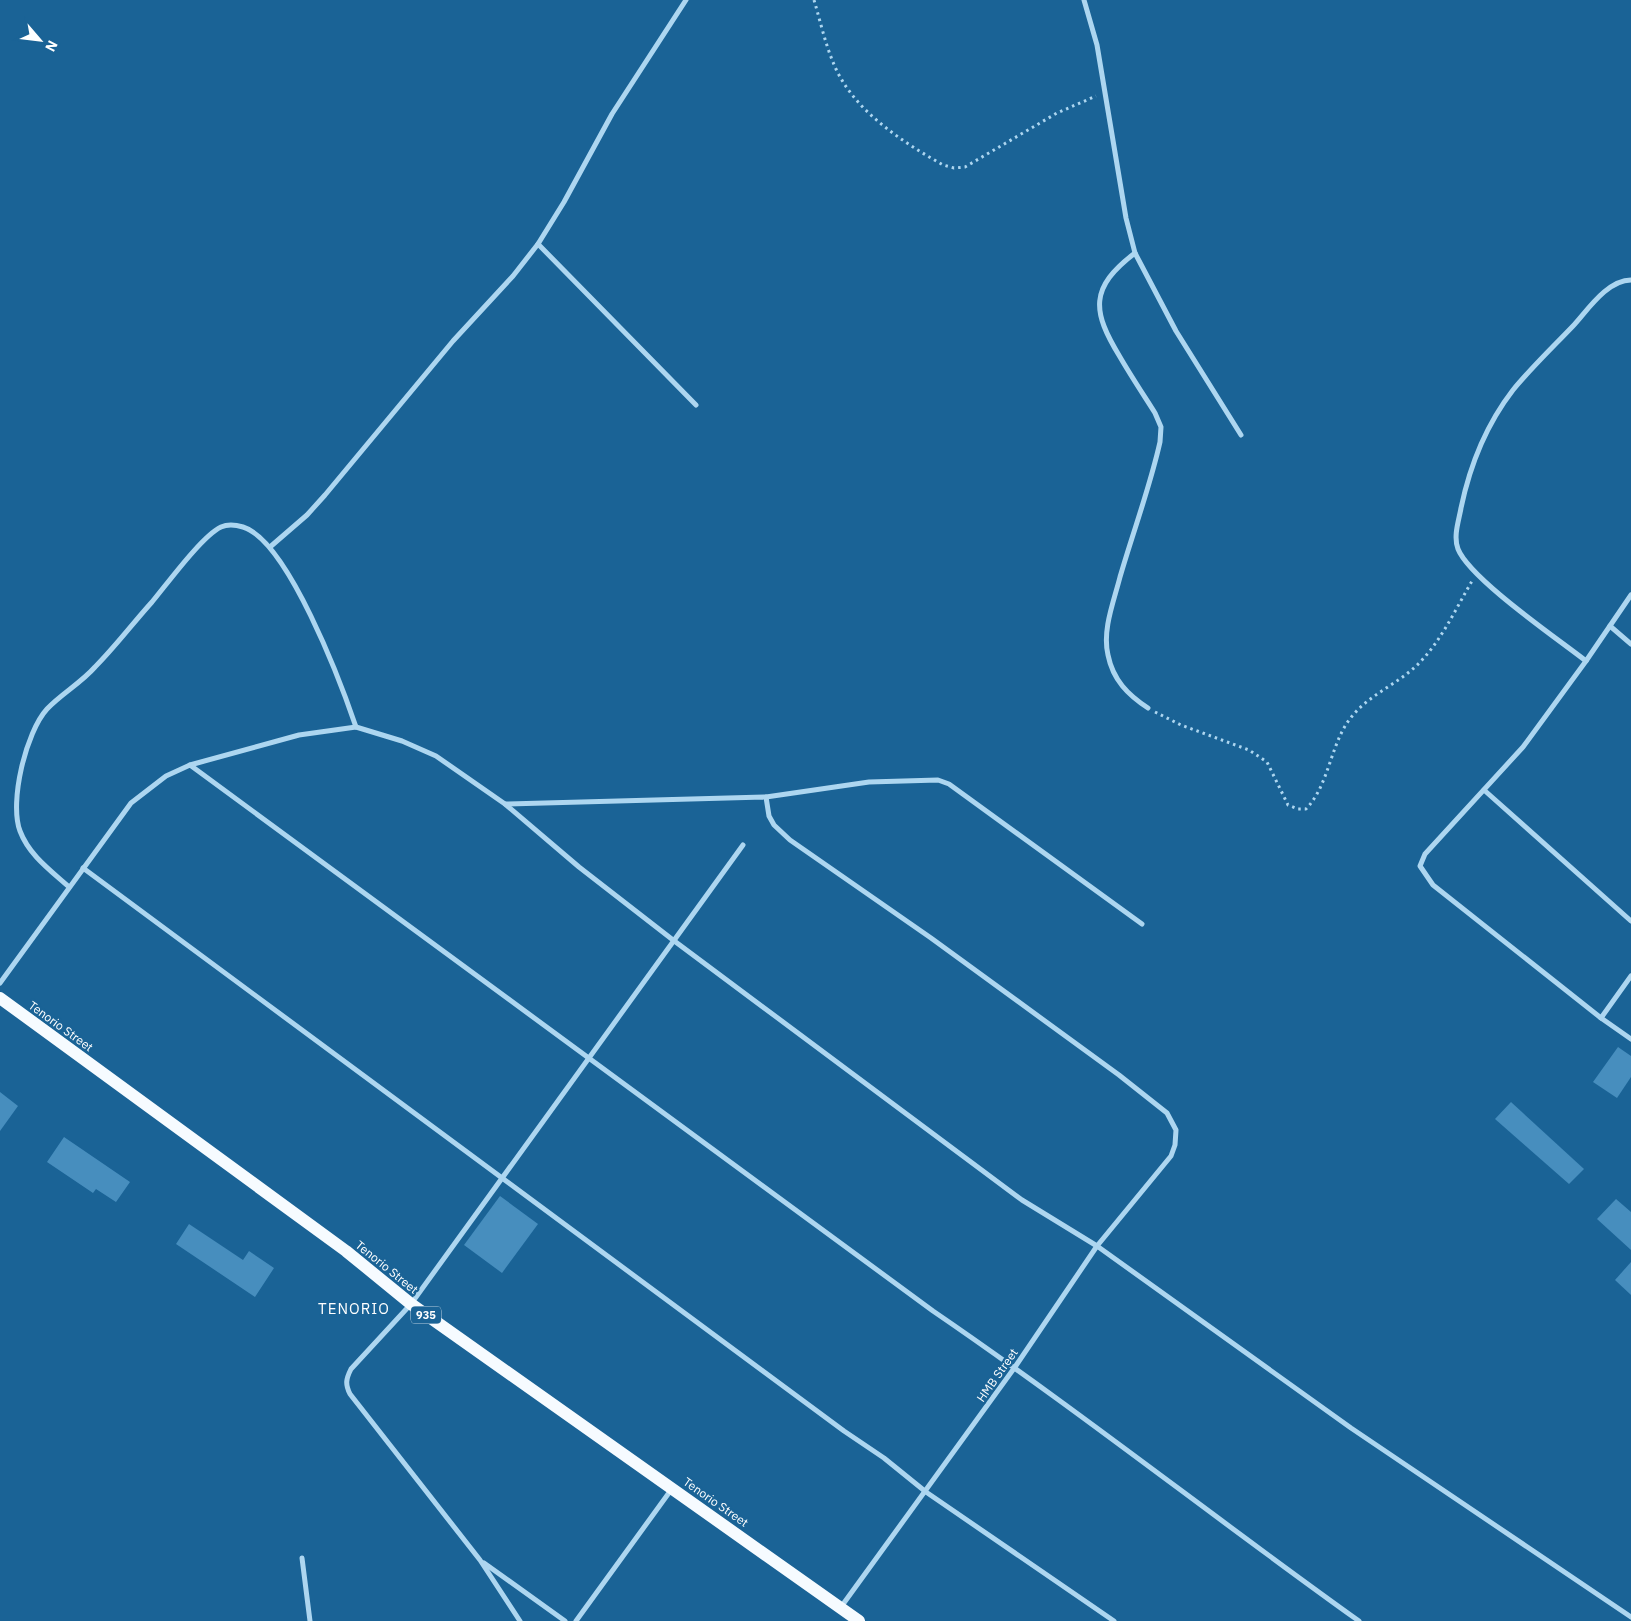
<svg xmlns="http://www.w3.org/2000/svg" width="1631" height="1621" font-family="'IBM Plex Sans',sans-serif">
<rect width="100%" height="100%" fill="#1a6396"/>
<g fill="#478ebe">
<path d="M1618 1047 1631 1056V1077L1617 1098 1593 1082Z"/>
<path d="M0 1092 18 1106 0 1131Z"/>
<path d="M1511 1102 1584 1169 1569 1184 1495 1119Z"/>
<path d="M64 1137 130 1182 116 1202 96 1189 93 1193 47 1162Z"/>
<path d="M500 1196 538 1224 502 1273 464 1245Z"/>
<path d="M1616 1199 1631 1212V1250L1597 1219Z"/>
<path d="M189 1224 243 1260 249 1251 274 1268 255 1297 176 1244Z"/>
<path d="M1631 1262V1295L1615 1280Z"/>
</g>
<g fill="none" stroke-linecap="round" stroke-linejoin="round">
<g stroke="#add6f0" stroke-width="3" stroke-dasharray="2.5 4" stroke-linecap="butt">
<path d="M814 0C820 20 825 43 833 62 851 109 901 141 943 165L954 168 965 167 1057 113 1096 96"/>
<path d="M1155 712 1181 725 1249 750 1267 762 1288 805 1298 809H1306C1328 786 1330 749 1347 723 1364 697 1393 687 1415 667 1440 644 1455 610 1472 581"/>
</g>
<g stroke="#add6f0" stroke-width="5">
<path d="M1084 0 1097 45 1126 218 1135 253 1176 331 1241 435"/>
<path d="M538 244 696 405"/>
<path d="M1135 253C1089 288 1092 311 1120 357 1131 376 1143 394 1155 413L1161 427 1160 442C1150 487 1133 532 1120 577 1114 601 1102 630 1108 655 1113 680 1128 695 1148 708"/>
<path d="M270 547 307 515 325 495 453 341 513 276 538 244 564 202 612 114 686 0"/>
<path d="M1631 595 1586 661 1523 747 1425 854 1420 866 1433 885 1601 1018 1631 1039"/>
<path d="M1610 626 1631 644"/>
<path d="M1586 661C1558 639 1470 579 1458 549 1453 536 1459 520 1461 508 1470 465 1486 425 1513 390 1531 368 1553 347 1573 326 1587 311 1607 280 1631 280"/>
<path d="M190 765 299 735 356 727 402 741 436 756 505 804 579 867 673 940 1022 1200 1097 1246 1351 1428 1631 1617"/>
<path d="M1484 790 1631 921"/>
<path d="M766 797 869 782 938 780 949 784 1142 924"/>
<path d="M505 804 766 797 769 816 774 825 790 840 931 938 1119 1075 1167 1113 1176 1130 1175 1145 1171 1156 1097 1246 1015 1367 841 1607"/>
<path d="M83 868 844 1431 884 1458 926 1492 1114 1621"/>
<path d="M69 887C50 870 29 855 20 831 9 802 26 732 47 709 61 694 81 683 95 667 115 647 133 623 152 602 167 584 202 536 221 527 228 524 236 525 243 527 288 541 341 683 356 727"/>
<path d="M0 983 131 803 166 776 190 765 933 1311C1078 1410 1216 1519 1359 1621"/>
<path d="M1601 1018 1631 976"/>
<path d="M302 1558 310 1621"/>
<path d="M484 1563 565 1621"/>
<path d="M520 1621 480 1560 350 1394C345 1384 346 1379 351 1369L411 1304 743 845"/>
<path d="M576 1621 671 1490"/>
</g>
<path stroke="#f6fbff" stroke-width="12" d="M0 998 346 1251 411 1304 859 1621"/>
</g>
<g text-anchor="middle" dominant-baseline="central" stroke-width="4.5" stroke-linejoin="round" paint-order="stroke">
<rect fill="#1a6396" stroke="#bad0e0" stroke-width="1" x="411" y="1306.5" width="30" height="17" rx="4"/>
<g font-size="11" font-weight="bold" fill="#fff">
<text x="426" y="1315">935</text>
</g>
<g font-size="12" fill="#fff" stroke="#1a6396">
<text transform="translate(61 1026) rotate(36)">Tenorio Street</text>
<text transform="translate(387 1267) rotate(39)">Tenorio Street</text>
<text transform="translate(997 1375) rotate(-55)">HMB Street</text>
<text transform="translate(716 1502) rotate(35)">Tenorio Street</text>
</g>
<g font-size="15" letter-spacing="1" fill="#fff" stroke="#1a6396">
<text x="354" y="1308">TENORIO</text>
</g>
</g>
<g transform="translate(40 40) rotate(118)" stroke="#1a6396" stroke-width="4" paint-order="stroke">
<path d="M0-4L9 19L0 12L-9 19Z" fill="#ffffff"/>
<text y="-8" font-size="14" font-weight="bold" text-anchor="middle" fill="#ffffff">N</text>
</g>
</svg>
